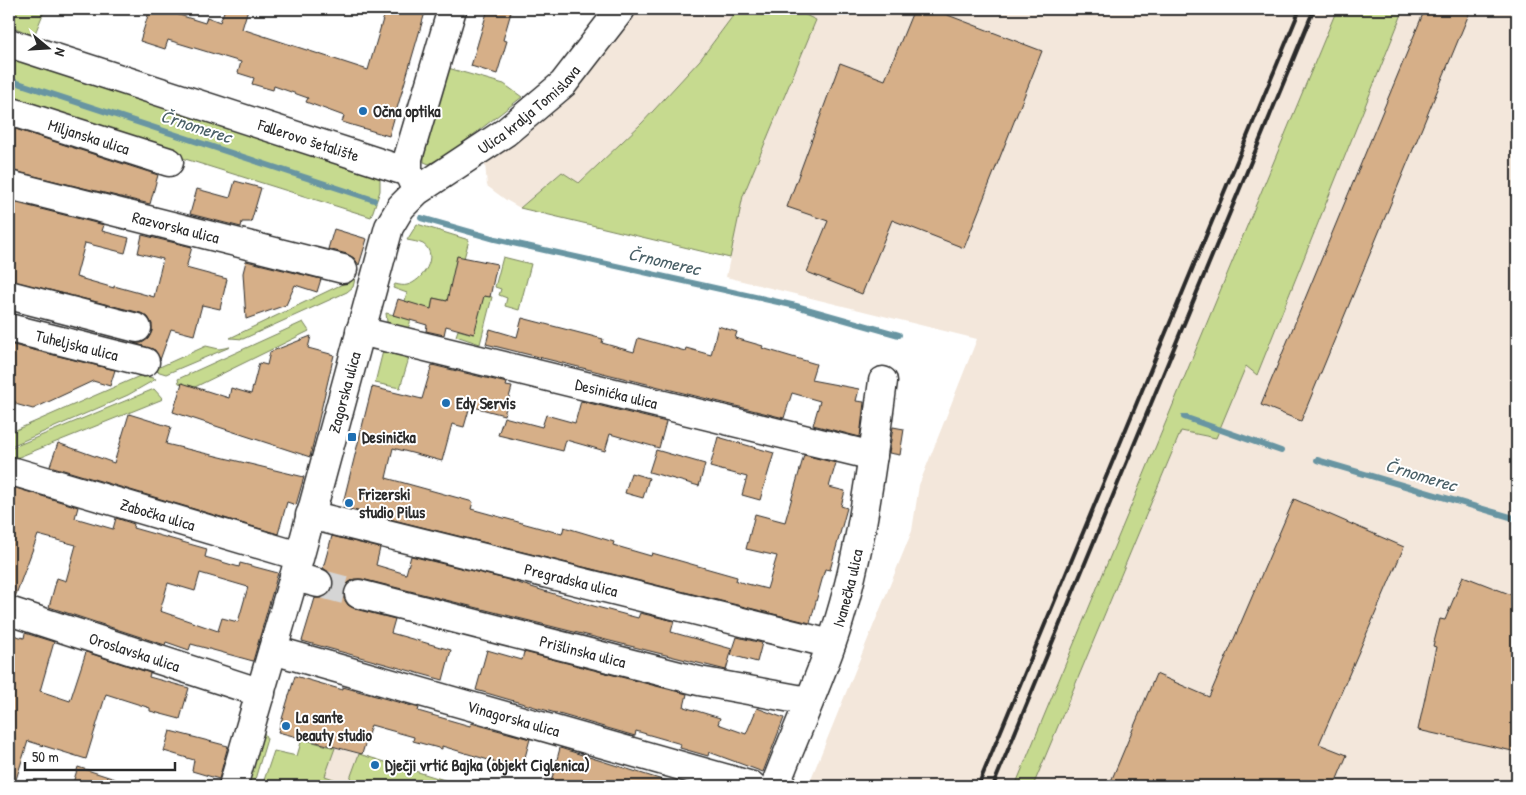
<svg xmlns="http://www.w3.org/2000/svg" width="1526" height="795" font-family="'Patrick Hand',sans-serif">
<rect width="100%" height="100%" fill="#fff"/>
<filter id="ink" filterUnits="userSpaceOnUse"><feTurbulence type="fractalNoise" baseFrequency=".02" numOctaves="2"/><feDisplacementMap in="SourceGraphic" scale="10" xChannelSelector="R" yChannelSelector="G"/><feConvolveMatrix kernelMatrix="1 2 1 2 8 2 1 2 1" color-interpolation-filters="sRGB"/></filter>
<g filter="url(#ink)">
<g fill="#f3e7db">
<path d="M628 9H738L700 60 642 123 579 183 562 172 520 208 506 200 487 186 485 163 522 135Z"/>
<path d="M793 9H1337L1015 786H808L912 531 919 485 977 339 726 277 743 196 815 20Z"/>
<path d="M1404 9H1517V786H1033L1181 431 1216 438 1246 365 1257 374Z"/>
<path d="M302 739 359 754 464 786H286Z"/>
</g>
<g fill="#c6da8f" stroke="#78825d">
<path d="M9 9H45L34 36 9 25Z"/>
<path d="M738 9H793L816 20 743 196 730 258 520 208 562 172 579 183 642 123 700 60Z"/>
<path d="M1337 9H1404L1257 375 1246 366 1216 438 1181 431 1033 786H1015Z"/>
<path d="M9 53 380 175V191L371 217 9 104Z"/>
<path d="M448 68 504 84 522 97 451 152 429 164 424 162V155Z"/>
<path d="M417 224 469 240 452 302 433 298 430 314 414 310 408 329 387 322 386 313 403 317 407 302 405 301 407 293 393 288 395 284C399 285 404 286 407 285 422 282 440 255 423 244 419 242 412 241 407 240Z"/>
<path d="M503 257 531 264 519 310 505 306 507 298 499 295 501 289 495 287Z"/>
<path d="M353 279H355L353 287 347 292 243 339 230 338Z"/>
<path d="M470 293 492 297 480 344 456 336 458 330 473 334Z"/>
<path d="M303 322 309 331 195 387 179 383 178 379Z"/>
<path d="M206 346 219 349 230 347 166 374 153 370Z"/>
<path d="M383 351 409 358 400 388 375 383Z"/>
<path d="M142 375 156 379 128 395 9 447V433Z"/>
<path d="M154 389 163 399 9 461V450L16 446Z"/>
<path d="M263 731 267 739 253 786H247Z"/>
<path d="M302 739 335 748 325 776 348 784 359 754 464 786H262L274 751 297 756Z"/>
</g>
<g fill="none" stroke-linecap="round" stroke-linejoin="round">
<g stroke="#6895a2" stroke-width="6">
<path d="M9 80 374 200"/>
<path d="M421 218 495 239 796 306 899 335"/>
<path d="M1184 417 1281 451"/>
<path d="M1317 460 1517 519"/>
</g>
</g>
<g fill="#d6af88" stroke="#2b2b2b" fill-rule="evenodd">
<path d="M150 9H160L205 23 207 17 220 22 225 9H248L242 29 368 70 386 9H426L389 136 342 122 344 116 306 102 308 98 274 86 273 90 252 84 254 78 238 73 241 62 168 40 165 49 140 41Z"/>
<path d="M488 9H512L503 40 507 41 497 74 471 66Z"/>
<path d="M914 9H932L1042 51 964 248 892 220 862 294 807 272 828 221 787 207 840 63 885 80Z"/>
<path d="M1425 9H1471L1301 421 1261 405Z"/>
<path d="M9 127 158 175 150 204 9 170Z"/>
<path d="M235 181 261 188 251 222H242L241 227 190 214 197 189 230 198Z"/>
<path d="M9 201 104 225 102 231 129 238 125 253 85 243 76 277 114 288V286L154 297 163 259 138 253 142 235 192 247 186 268 227 279 220 309 202 305 194 335 171 329 160 360 155 350 134 343H142L148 339 152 331V324L148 317 141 313 9 280Z"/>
<path d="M334 229 367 239 359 265 354 258 347 254 328 249Z"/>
<path d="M457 256 497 264 490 297 484 296 474 334 446 326 444 335 426 331 427 325 393 315 398 299 431 309 433 298 447 301Z"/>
<path d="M246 261 321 279 317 292 295 285 286 305 246 319 243 273Z"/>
<path d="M522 318 603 339 602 343 634 352 638 338 685 351 686 348 711 355 718 326 737 332 735 338 763 346 762 348 816 364 811 380 859 389 856 401 864 402 860 437 813 425 820 401 792 393 784 418 486 344 490 329 517 337Z"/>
<path d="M311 336 308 348 334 355 310 457 173 412 182 383 229 398 231 388 251 394 259 363 267 365 270 352Z"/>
<path d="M9 344 115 370 110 386 93 381 33 409 15 404 16 402 9 400Z"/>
<path d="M432 365 507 383 506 386 512 387 504 415 470 406 464 427 452 424 442 461 393 448 386 478 473 502 471 509 562 534 564 527 614 542 613 545 651 556 652 553 737 577 736 581 767 589 777 556 746 549 755 514 785 522 804 455 836 463 829 487 845 491 841 506 847 508 830 570 825 569 810 623 345 508 343 503 372 387 422 399Z"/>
<path d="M581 401 666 422 659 448 610 434 605 451 566 440 563 451 498 435 504 417 542 427 546 415 575 423Z"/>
<path d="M129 414 171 427 166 444 304 477 296 505 287 502 278 534 50 466 58 443 114 463Z"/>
<path d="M893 427 904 429 900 455 889 453Z"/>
<path d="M718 437 774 453 760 500 742 495 747 477 710 467Z"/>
<path d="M656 450 705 464 699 486 649 472Z"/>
<path d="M631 473 649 478 643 498 625 493Z"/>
<path d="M9 486 78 507 75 518 113 529 116 518 134 524 133 528 207 549 205 557 239 567 240 563 278 573 253 661 191 644 189 650 166 642 165 645 49 607 57 578 66 581 76 545 38 535 15 597 9 596V533L14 516 9 515ZM200 573 248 587 238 622 222 618 218 631 160 611 168 583 195 591Z"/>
<path d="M1294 499 1404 547 1319 744 1347 755 1334 786H1109L1156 674 1209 697Z"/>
<path d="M332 536 380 548 376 565 406 574 411 556 505 579 597 607 638 618 640 613 674 621 671 632 732 649 726 670 362 579H354L348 583 344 591V599L348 605 355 609 395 619 391 633 451 650 443 680 302 641 315 598H322L329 594 333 587V578L329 572 323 568Z"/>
<path d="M1463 576 1517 597V752L1418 730 1436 647 1433 646 1440 619 1445 620Z"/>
<path d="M25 633 54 642 40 691 70 701 86 652 150 673 149 677 189 688 180 719 150 711V708L106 694 86 759 28 741 14 786H9V634L24 638Z"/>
<path d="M737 637 762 643 757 662 731 655Z"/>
<path d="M487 650 522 660 524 652 687 694 684 707 720 718 718 724 746 734 757 708 784 718 763 772 709 752 708 756 680 748 681 744 636 731 635 736 476 690Z"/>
<path d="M295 676 343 690V687L394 701 419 708 418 711 470 726 471 723 530 739 521 772 495 765V762L442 746V749L413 741 414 737 371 725 362 754 278 732Z"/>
<path d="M170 731 228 746 219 779 192 771 194 760 164 751Z"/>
<path d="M560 748 669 782V786H550Z"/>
<path d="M78 767 127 783 126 786H72Z"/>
</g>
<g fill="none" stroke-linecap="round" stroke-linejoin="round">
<path stroke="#d5d5d5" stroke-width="28" stroke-dasharray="28 14" stroke-linecap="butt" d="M318 583 359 594"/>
<g stroke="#2b2b2b" stroke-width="31">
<g id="minor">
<path id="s1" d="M9 43 408 172"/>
<path id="s2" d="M9 111 169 162"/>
<path id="s3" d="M9 185 343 269"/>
<path d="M416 189 408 172V158L452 9"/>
<path d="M9 295 137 328"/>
<path id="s4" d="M9 328 145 362"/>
<path id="s5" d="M360 331 873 456"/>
<path id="s6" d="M15 472 299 556"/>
<path id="s7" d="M310 515 831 644"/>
<path d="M294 577 318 583"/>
<path id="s8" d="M359 594 699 681 808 701"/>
<path id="s9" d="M9 611 261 693"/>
<path id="s10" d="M273 650 752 786"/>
<path id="s11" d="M233 786 294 577 389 227 401 207 417 191 506 132 563 84 621 9"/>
<path id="s12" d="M775 786C793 739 814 693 831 645 861 560 871 469 883 381"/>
</g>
</g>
<use href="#minor" stroke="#fff" stroke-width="28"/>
<g stroke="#2b2b2b" stroke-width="4">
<path d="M939 11 940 9"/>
<path d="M978 786 1300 9"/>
<path d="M993 786 1314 9"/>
</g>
</g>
</g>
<g fill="#1f6fb2" stroke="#fff" stroke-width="2">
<circle cx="363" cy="111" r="5"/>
<circle cx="446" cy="403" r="5"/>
<rect x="347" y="432" width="10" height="10" rx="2.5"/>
<circle cx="349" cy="503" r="5"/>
<circle cx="286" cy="726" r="5"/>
<circle cx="375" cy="765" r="5"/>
</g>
<g text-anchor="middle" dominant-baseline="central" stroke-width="4" stroke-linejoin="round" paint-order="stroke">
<g font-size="16" fill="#2b2b2b" stroke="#fff">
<text stroke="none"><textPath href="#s11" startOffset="765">Ulica kralja Tomislava</textPath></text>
<text stroke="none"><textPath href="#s2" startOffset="84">Miljanska ulica</textPath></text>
<text stroke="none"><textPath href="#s1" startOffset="315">Fallerovo šetalište</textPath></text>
<text stroke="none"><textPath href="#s3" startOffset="172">Razvorska ulica</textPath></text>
<text stroke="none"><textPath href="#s4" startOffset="70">Tuheljska ulica</textPath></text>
<text stroke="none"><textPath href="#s11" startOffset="409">Zagorska ulica</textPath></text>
<text stroke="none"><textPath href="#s5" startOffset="264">Desinićka ulica</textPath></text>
<text stroke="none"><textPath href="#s6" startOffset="149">Zabočka ulica</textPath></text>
<text stroke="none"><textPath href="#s7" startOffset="269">Pregradska ulica</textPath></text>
<text stroke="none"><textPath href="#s12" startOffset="211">Ivanečka ulica</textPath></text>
<text stroke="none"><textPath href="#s9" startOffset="132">Oroslavska ulica</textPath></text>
<text stroke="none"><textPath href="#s8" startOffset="231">Prišlinska ulica</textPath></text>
<text stroke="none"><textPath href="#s10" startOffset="250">Vinagorska ulica</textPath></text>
</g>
<g font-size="16" font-weight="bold" fill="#2b2b2b" stroke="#fff" text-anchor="start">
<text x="373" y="111">Očna optika</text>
<text x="456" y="403">Edy Servis</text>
<text x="362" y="437">Desinička</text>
<text x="359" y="494">Frizerski<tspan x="359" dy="18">studio Pilus</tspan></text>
<text x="296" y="717">La sante<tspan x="296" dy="18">beauty studio</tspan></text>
<text x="385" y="765">Dječji vrtić Bajka (objekt Ciglenica)</text>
</g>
<g font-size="18" font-style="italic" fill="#4a6067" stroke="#fff">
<text transform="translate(196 126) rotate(18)">Črnomerec</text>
<text transform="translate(664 261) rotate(13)">Črnomerec</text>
<text transform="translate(1421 475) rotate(17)">Črnomerec</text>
</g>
</g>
<rect width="1526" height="795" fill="none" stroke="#fff" stroke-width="30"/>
<rect x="15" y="15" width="1496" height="765" fill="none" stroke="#2b2b2b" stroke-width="2" filter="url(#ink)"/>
<g transform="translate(48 48) rotate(108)" stroke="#ffffff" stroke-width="4" paint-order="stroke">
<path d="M0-4L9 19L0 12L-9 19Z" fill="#2b2b2b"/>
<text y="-8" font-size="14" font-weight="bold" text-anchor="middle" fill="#2b2b2b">N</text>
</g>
<path d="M25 762v8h150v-8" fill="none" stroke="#2b2b2b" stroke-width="2.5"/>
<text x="32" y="762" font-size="15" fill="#2b2b2b" stroke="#ffffff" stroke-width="4" paint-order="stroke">50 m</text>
</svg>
